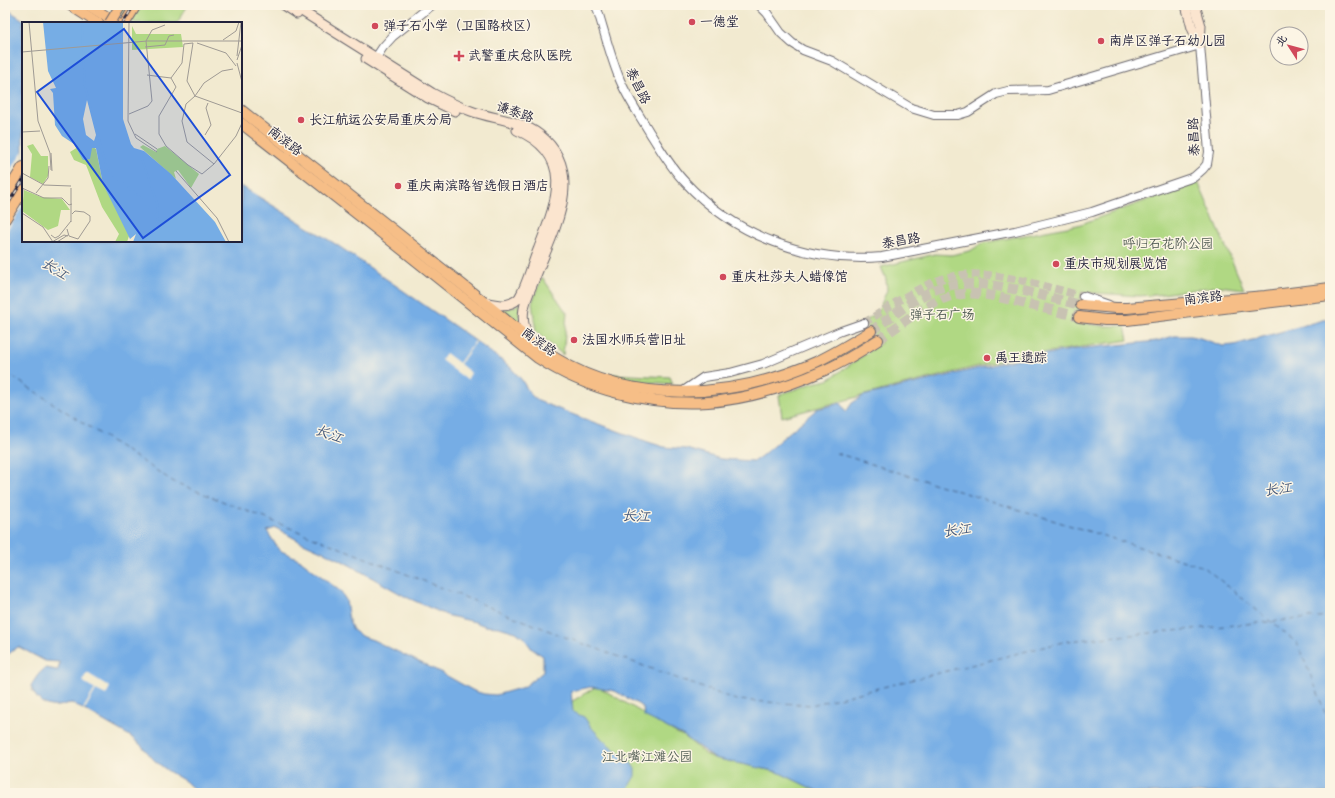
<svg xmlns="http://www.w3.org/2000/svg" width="1335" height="798" font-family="Pangolin,'LXGW WenKai TC',sans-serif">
<rect width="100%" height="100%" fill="#fcf5e5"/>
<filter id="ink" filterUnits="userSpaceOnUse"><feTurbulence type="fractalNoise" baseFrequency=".025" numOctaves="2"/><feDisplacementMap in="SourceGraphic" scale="8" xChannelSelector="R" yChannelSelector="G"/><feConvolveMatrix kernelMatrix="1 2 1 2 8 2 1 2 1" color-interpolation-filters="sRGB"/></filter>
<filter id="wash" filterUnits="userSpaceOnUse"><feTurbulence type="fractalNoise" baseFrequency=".012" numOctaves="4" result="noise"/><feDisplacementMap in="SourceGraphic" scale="16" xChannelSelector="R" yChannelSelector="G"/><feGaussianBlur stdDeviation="0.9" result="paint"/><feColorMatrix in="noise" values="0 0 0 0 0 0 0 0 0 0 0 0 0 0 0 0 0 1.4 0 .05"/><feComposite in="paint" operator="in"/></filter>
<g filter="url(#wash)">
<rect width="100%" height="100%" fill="#f2ead0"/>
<g fill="#b0d883" stroke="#697d5f">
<path d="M106 5H188L177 23H134Z"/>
<path d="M1198 182 1244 289 1219 286 1155 295 1138 296 1082 292 1076 322 1103 326H1125L1128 340 1016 357 891 388 782 417 779 395 813 383 828 380 881 343 864 322 878 312 887 290 886 279 881 267 935 254 951 255 970 251 983 243 1078 225Z"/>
<path d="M542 277 567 313 563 355 536 332 532 303Z"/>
<path d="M521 303 519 313 520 324 501 309 511 308Z"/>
<path d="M611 374 670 377 673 384C652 382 632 382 611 378Z"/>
<path d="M597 686 678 734 684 736 705 754 714 758 778 772 821 793H608L563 707Z"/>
</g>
<path fill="#76ade5" stroke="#4c6890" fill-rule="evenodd" d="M5 8 28 23H23V241H241V186L337 245 466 334 509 366 521 379 531 395 538 401 582 418 651 443 664 447 686 449 721 459 754 461 760 457 817 409 841 403 846 412 852 403 863 396 1017 359 1077 349 1157 341 1174 336H1190L1200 338 1223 346 1234 345 1330 318V793H821L778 772 714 758 684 736 644 716 643 707 615 691 591 687 571 691 573 712 584 717 592 728 603 740 631 763 635 769V776L625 793H198L185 781 168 771 154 760 142 746 130 736 72 703C67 703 62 706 57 706 44 708 34 697 31 686 35 679 39 672 46 668L56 670H58L60 663 59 662 45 661 19 647 16 648 5 657ZM276 528 299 541 339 559 406 597 446 615 475 622 485 626 499 627 516 632 524 638 532 649 543 656V672L524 687 496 695 484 694 474 691 440 672 373 640 361 636 353 630 349 621 346 600 340 591 299 559 279 550 267 531Z"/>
<g fill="#f2ead0">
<path d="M23 151V205L5 234V180Z"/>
<path d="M475 341 476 342 460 364 471 373 467 380 441 360 446 353 459 363Z"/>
<path d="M87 673 110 687 106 695 96 690 85 709H83L95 689 82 681Z"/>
</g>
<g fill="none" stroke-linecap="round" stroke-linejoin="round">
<g stroke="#3f5376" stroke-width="1" stroke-dasharray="5 4" stroke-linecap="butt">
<path d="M5 372 174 482 565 637 736 700 811 705 1067 641 1330 616"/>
<path d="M836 453 1204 567 1297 643 1318 693 1330 728"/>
</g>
</g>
</g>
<g filter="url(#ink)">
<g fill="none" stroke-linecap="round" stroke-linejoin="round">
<path stroke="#c8c2b2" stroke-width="8" stroke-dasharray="8 4" stroke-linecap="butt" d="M864 323C888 308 912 290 939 280 981 264 1040 286 1083 296"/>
<g stroke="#c8c2b2" stroke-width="10" stroke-dasharray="10 5" stroke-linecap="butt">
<path d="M871 331C890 318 918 295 940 288 979 275 1041 296 1081 305"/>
<path d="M878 340C897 327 924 305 945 298 971 288 1000 297 1025 304 1043 308 1061 312 1079 317"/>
</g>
<g stroke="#6b686f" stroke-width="10">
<g id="tertiary">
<path d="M596 5C604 30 610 56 620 80 628 99 640 116 650 133 661 150 671 168 685 182 736 237 809 263 882 257L1015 231 1092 212 1194 177 1203 169 1207 164 1209 152 1200 45 1048 90 1008 91 996 94 968 112 958 115H934L911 108 832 61 803 50 792 43 781 33 767 13 759 5"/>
<path d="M373 62 383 47 393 36 432 5"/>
<path d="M1083 296 1109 305"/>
<path d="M682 392 704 377 730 373 763 364 841 331 864 323"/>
</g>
</g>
<g stroke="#6b686f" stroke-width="11">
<g id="secondary">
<path d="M283 5 297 14"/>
<path d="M292 5 432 93C445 100 457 106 471 111 493 119 521 120 540 135 588 173 552 234 535 278 526 299 517 316 529 338"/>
<path d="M1186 5 1192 28 1200 45"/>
<path d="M1195 5 1201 26 1200 42"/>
<path d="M366 59 428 98 455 111"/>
<path d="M485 302C497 305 509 308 519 298 527 285 532 264 538 250 556 203 577 156 517 130"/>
</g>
</g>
<g stroke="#6b686f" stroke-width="12">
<g id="primary">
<path d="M70 5 98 23"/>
<path d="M88 5 117 23"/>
<path d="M241 110C308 163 375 215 441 268 463 285 485 303 507 321 523 334 539 348 557 359 634 406 736 398 816 362 835 353 853 342 871 331"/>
<path d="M241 123 379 231 538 358C587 390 650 406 708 402 748 399 789 386 825 370 844 362 861 351 878 340"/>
<path d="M1081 305 1116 308H1127L1265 296 1330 288"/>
<path d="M1079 317 1105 320H1127L1330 295"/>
</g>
</g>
<g stroke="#6b686f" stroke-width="12">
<g id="trunk">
<path d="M125 23 136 5"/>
<path d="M5 196 23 167"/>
<path d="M5 219 23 190"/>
</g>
</g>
<use href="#tertiary" stroke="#fff" stroke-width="8"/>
<use href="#secondary" stroke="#fbe5cf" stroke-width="9"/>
<use href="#primary" stroke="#f6be87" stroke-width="10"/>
<use href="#trunk" stroke="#f6be87" stroke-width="10"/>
<g stroke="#22223b" stroke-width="3">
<g id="rail">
<path d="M123 23 134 5"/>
<path d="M5 209 23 180"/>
</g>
</g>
<use href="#rail" stroke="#fcf5e5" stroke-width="1.5" stroke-dasharray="4.5" stroke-linecap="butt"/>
<g stroke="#6b686f" stroke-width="12" stroke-linecap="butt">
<path id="trunk-bridge" d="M110 23 121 5"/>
</g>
<use href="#trunk-bridge" stroke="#f6be87" stroke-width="10"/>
</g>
</g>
<g fill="#d1495b" stroke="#fcf5e5" stroke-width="1.5">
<circle cx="692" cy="22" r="4"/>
<circle cx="375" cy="26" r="4"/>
<circle cx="1101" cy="41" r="4"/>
<path d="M457 50h4v4h4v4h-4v4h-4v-4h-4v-4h4z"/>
<circle cx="301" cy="120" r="4"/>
<circle cx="398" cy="186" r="4"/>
<circle cx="1056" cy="264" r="4"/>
<circle cx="723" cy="277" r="4"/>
<circle cx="574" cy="340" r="4"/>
<circle cx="987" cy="358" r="4"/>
</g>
<g text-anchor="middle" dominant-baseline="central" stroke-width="3" stroke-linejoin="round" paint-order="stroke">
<g font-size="13" fill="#22223b" stroke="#fcf5e5" text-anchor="start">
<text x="700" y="22">一德堂</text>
<text x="383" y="26">弹子石小学（卫国路校区）</text>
<text x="1109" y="41">南岸区弹子石幼儿园</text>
<text x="468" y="56">武警重庆总队医院</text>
<text x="309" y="120">长江航运公安局重庆分局</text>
<text x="406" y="186">重庆南滨路智选假日酒店</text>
<text x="1064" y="264">重庆市规划展览馆</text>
<text x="731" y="277">重庆杜莎夫人蜡像馆</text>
<text x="582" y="340">法国水师兵营旧址</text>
<text x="995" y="358">禹王遗踪</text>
</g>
<g font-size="13" fill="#22223b" stroke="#fcf5e5">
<text transform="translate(638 86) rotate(64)">泰昌路</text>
<text transform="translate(515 112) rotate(19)">谦泰路</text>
<text transform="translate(1194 137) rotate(-92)">泰昌路</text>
<text transform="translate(285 141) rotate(38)">南滨路</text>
<text transform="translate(901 241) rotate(-10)">泰昌路</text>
<text transform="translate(1203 298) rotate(-7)">南滨路</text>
<text transform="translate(539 342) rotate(36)">南滨路</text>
</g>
<g font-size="13" fill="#4d5951" stroke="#fcf5e5">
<text x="1168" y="244">呼归石花阶公园</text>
<text x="942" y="315">弹子石广场</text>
<text x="647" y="757">江北嘴江滩公园</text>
</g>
<g font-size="14" font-style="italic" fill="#3f5376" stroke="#fcf5e5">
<text transform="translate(55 269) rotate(33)">长江</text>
<text transform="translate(329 434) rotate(21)">长江</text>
<text transform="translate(1278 489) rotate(-7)">长江</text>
<text transform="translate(636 516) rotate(3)">长江</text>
<text transform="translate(957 530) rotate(-7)">长江</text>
</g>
</g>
<g transform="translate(22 22)">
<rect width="220" height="220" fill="#f2ead0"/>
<path d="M110 4 114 12H159L161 25 110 28ZM11 122 19 134H26V154L21 162 8 155 10 132 5 124ZM121 123 134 130 135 127 143 124 177 152 169 166 156 148 152 150 154 157 118 125ZM69 124 74 127 81 162 108 211 105 220H93L97 212 80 185 66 148 64 143 52 138 48 130 56 125ZM2 168 19 175 40 177 48 188H39L36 204 26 208 0 189Z" fill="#b0d883"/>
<path d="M21 0H101V97L109 122 112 126 122 129 149 152 193 200 204 220H111L114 212 108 217 81 162 74 126H70L68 137 61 138 52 122 40 114 33 103 31 71 28 67 34 66 26 49ZM65 78 74 113 72 119 64 113 61 97Z" fill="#76ade5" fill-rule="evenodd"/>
<path fill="none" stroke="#76ade5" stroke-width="2" d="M60 0 61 23M61 26 63 64 84 143 89 152 117 174 157 220M119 134 136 184 135 200 121 220"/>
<path fill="none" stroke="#9f9a94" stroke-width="1" d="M7 0 16 99 28 131 29 148M107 0 106 99 114 116 135 130M201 18 214 9 217 0M175 21 204 31 214 44M123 25 143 23 147 14 152 13M0 30 125 19H220M215 34 219 0M215 38 220 23M215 41 220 60M211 47 200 49 182 61 173 74 220 91M125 53 149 56 160 41 162 22 171 21 165 59 173 74 164 82 160 99 165 120 192 142 180 152 166 143 144 124 137 112V94L154 65 149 56M107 92 126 84 130 79 124 19 130 8 143 3M0 110 18 109M113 112 135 127M183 113 189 103 184 86 186 81M29 131 30 149M192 142 214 114 220 101M154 149 195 196 207 220M0 151 22 163 49 164M0 166 22 176H40L47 183 50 182M49 166V200M14 171 26 156 27 144M0 182 1 166M0 191 21 205 31 220M45 207 47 214 56 217 68 199V194L62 190 53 189 50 192M29 213 33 216 37 214 49 199M30 220 42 213 46 214M35 220 46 213"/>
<path fill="#1d4ed8" fill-opacity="0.15" stroke="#1d4ed8" stroke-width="2" d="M102 7 208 153 121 216 15 70Z"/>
<rect width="220" height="220" fill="none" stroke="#22223b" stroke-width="2"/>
</g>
<rect width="1335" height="798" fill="none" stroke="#fcf5e5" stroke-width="20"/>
<g transform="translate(1289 46) rotate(306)"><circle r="19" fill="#fcf5e5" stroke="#a5a1a1"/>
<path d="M0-3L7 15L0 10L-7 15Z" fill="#d1495b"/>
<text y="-6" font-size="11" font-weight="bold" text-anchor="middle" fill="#22223b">北</text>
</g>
</svg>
